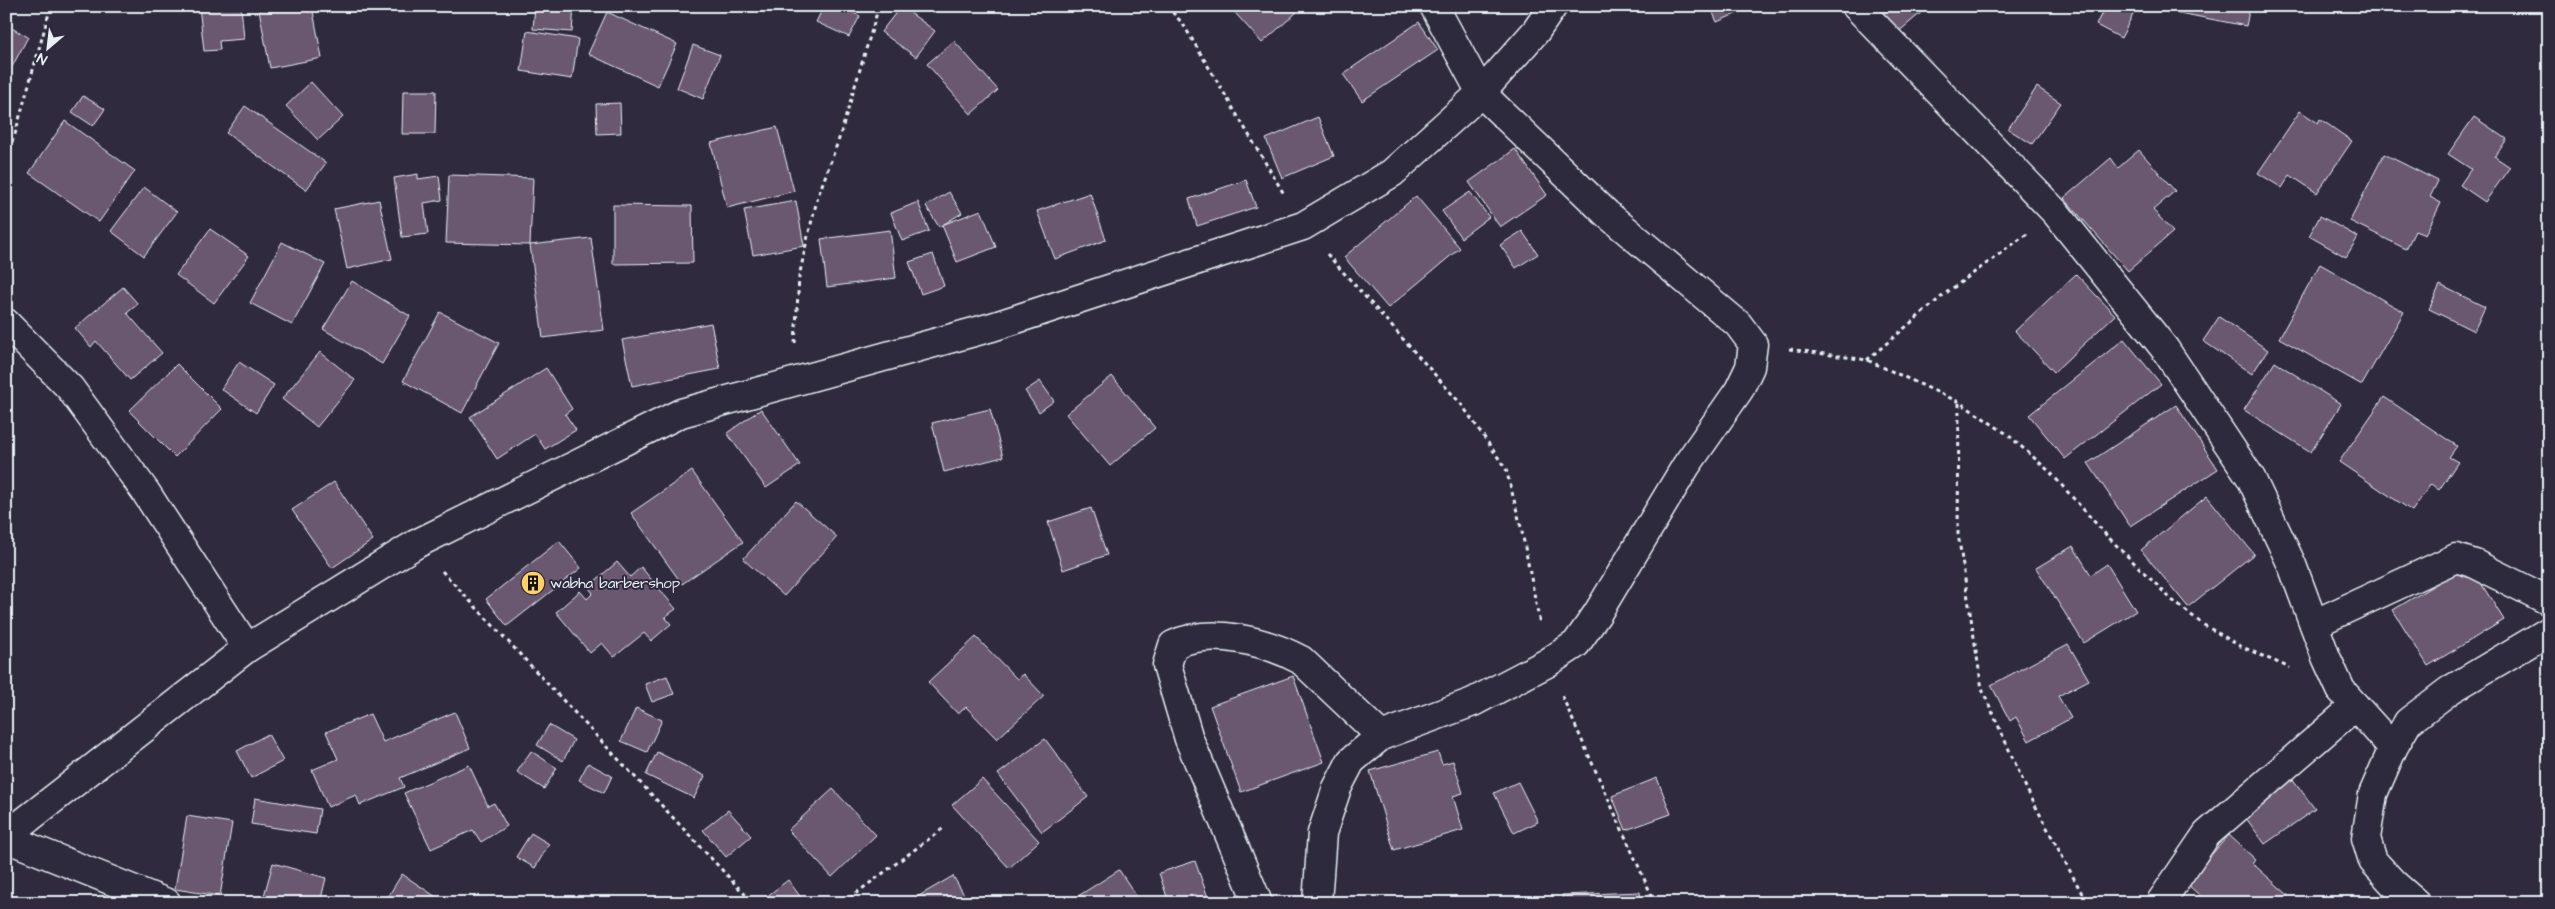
<svg xmlns="http://www.w3.org/2000/svg" width="2555" height="909" font-family="'Architects Daughter',sans-serif">
<rect width="100%" height="100%" fill="#2f2a3d"/>
<filter id="ink" filterUnits="userSpaceOnUse"><feTurbulence type="fractalNoise" baseFrequency=".02" numOctaves="2"/><feDisplacementMap in="SourceGraphic" scale="10" xChannelSelector="R" yChannelSelector="G"/><feConvolveMatrix kernelMatrix="1 2 1 2 8 2 1 2 1" color-interpolation-filters="sRGB"/></filter>
<g filter="url(#ink)">
<g fill="#6b5871" stroke="#e8f1f8">
<path d="M199 6H241L244 39 219 41 220 50 204 51Z"/>
<path d="M278 6H312L322 58 270 68 259 10Z"/>
<path d="M535 6H574L572 32 533 29Z"/>
<path d="M824 6H839L860 16 849 37 816 22Z"/>
<path d="M901 6 935 31 916 57 881 32Z"/>
<path d="M1229 6H1291L1297 12 1262 43Z"/>
<path d="M1710 6H1754L1717 22Z"/>
<path d="M1872 6H1929L1896 34Z"/>
<path d="M2105 6H2137L2121 38 2096 25Z"/>
<path d="M2169 6H2250L2246 26 2169 11Z"/>
<path d="M607 12 677 44 658 86 588 54Z"/>
<path d="M1419 22 1438 50 1362 101 1343 74Z"/>
<path d="M6 25 28 37 6 78Z"/>
<path d="M527 31 578 39 572 79 521 71Z"/>
<path d="M954 41 998 90 971 114 927 64Z"/>
<path d="M693 45 720 55 703 99 677 88Z"/>
<path d="M311 82 343 117 318 140 286 106Z"/>
<path d="M2037 87 2061 103 2032 144 2008 129Z"/>
<path d="M403 91H436L435 134H402Z"/>
<path d="M83 96 105 109 93 126 72 112Z"/>
<path d="M620 103 621 133 597 134 596 104Z"/>
<path d="M245 106 326 163 306 190 226 133Z"/>
<path d="M2300 111 2318 123 2320 119 2352 141 2317 193 2290 175 2282 188 2258 173Z"/>
<path d="M1318 117 1334 156 1282 178 1266 139Z"/>
<path d="M2474 117 2507 139 2495 157 2510 167 2485 202 2460 185 2471 169 2448 154Z"/>
<path d="M65 121 135 171 99 222 29 173Z"/>
<path d="M777 127 794 191 727 208 711 143Z"/>
<path d="M1515 149 1547 195 1500 227 1469 182Z"/>
<path d="M2139 150 2175 191 2153 210 2173 232 2128 271 2064 198 2111 158 2118 168Z"/>
<path d="M2384 154 2438 181 2430 197 2441 203 2425 235 2415 231 2406 249 2350 221Z"/>
<path d="M418 174V179L439 176 442 200 424 203 428 234 402 237 394 178Z"/>
<path d="M449 175 533 178 530 245 446 243Z"/>
<path d="M1246 180 1256 207 1197 226 1189 199Z"/>
<path d="M144 187 177 212 144 256 111 231Z"/>
<path d="M949 192 962 213 939 227 926 206Z"/>
<path d="M1470 192 1489 217 1461 238 1442 211Z"/>
<path d="M1090 193 1106 240 1055 259 1037 211Z"/>
<path d="M1416 196 1460 248 1388 308 1344 257Z"/>
<path d="M379 200 392 259 347 269 334 209Z"/>
<path d="M796 201 804 246 753 255 744 210Z"/>
<path d="M918 202 929 231 902 241 891 213Z"/>
<path d="M613 205 692 206 693 263 613 264Z"/>
<path d="M981 210 996 247 957 262 942 225Z"/>
<path d="M2320 216 2358 237 2346 257 2309 236Z"/>
<path d="M210 229 249 256 214 303 176 275Z"/>
<path d="M890 230 896 278 827 287 821 239Z"/>
<path d="M1522 231 1538 254 1516 268 1500 245Z"/>
<path d="M591 238 604 330 543 338 530 245Z"/>
<path d="M282 242 325 264 292 325 250 303Z"/>
<path d="M933 254 944 286 921 294 909 262Z"/>
<path d="M2320 264 2404 312 2362 385 2279 338Z"/>
<path d="M2076 274 2115 315 2054 372 2015 331Z"/>
<path d="M352 281 410 316 382 364 323 329Z"/>
<path d="M2440 285 2485 307 2474 331 2429 309Z"/>
<path d="M123 287 138 304 127 313 162 353 130 380 96 341 91 347 75 328Z"/>
<path d="M440 312 499 343 462 413 403 381Z"/>
<path d="M2219 317 2268 350 2252 374 2203 341Z"/>
<path d="M711 323 720 369 632 386 622 340Z"/>
<path d="M2124 339 2161 384 2065 459 2029 415Z"/>
<path d="M320 352 355 380 317 427 282 399Z"/>
<path d="M239 362 274 385 256 413 221 389Z"/>
<path d="M2275 362 2341 404 2311 452 2244 410Z"/>
<path d="M177 364 222 409 175 457 129 411Z"/>
<path d="M546 368 572 409 565 414 576 430 545 449 535 434 497 459 470 417Z"/>
<path d="M1112 376 1155 428 1110 466 1066 414Z"/>
<path d="M1040 381 1054 401 1039 412 1025 391Z"/>
<path d="M2384 397 2457 446 2449 457 2458 462 2439 490 2431 484 2412 511 2339 462Z"/>
<path d="M2176 405 2218 469 2130 526 2088 463Z"/>
<path d="M761 409 800 465 766 488 727 433Z"/>
<path d="M990 409 1003 457 944 472 932 423Z"/>
<path d="M692 471 743 542 682 584 631 513Z"/>
<path d="M334 482 373 540 332 568 292 510Z"/>
<path d="M2207 496 2254 554 2188 607 2141 550Z"/>
<path d="M796 501 837 537 784 596 743 559Z"/>
<path d="M1091 508 1107 555 1063 570 1048 522Z"/>
<path d="M559 541 581 568 507 626 486 599Z"/>
<path d="M2073 546 2091 575 2107 564 2136 611 2084 643 2036 568Z"/>
<path d="M617 562 630 577 641 567 676 609 665 617 671 624 651 641 644 633 614 657 602 643 590 653 556 612 580 591 587 599 593 593 588 587Z"/>
<path d="M2469 564 2504 620 2428 666 2393 610Z"/>
<path d="M976 637 1017 679 1023 674 1044 696 997 739 966 707 958 714 928 682Z"/>
<path d="M2068 644 2089 680 2058 696 2071 718 2029 741 2016 717 2010 721 1991 685Z"/>
<path d="M667 676 674 694 652 702 645 684Z"/>
<path d="M1293 676 1324 762 1241 792 1210 706Z"/>
<path d="M636 708 662 720 647 752 621 741Z"/>
<path d="M455 712 470 748 400 778 404 787 360 805 356 795 328 807 312 770 338 759 326 732 370 714 383 742Z"/>
<path d="M549 725 574 740 563 761 537 745Z"/>
<path d="M268 734 283 761 251 778 237 751Z"/>
<path d="M1045 739 1088 797 1042 832 998 774Z"/>
<path d="M531 751 557 768 544 789 517 772Z"/>
<path d="M657 752 705 776 694 798 646 775Z"/>
<path d="M1438 752 1442 764 1453 761 1463 793 1453 796 1463 830 1394 850 1370 771Z"/>
<path d="M588 763 612 776 604 793 579 780Z"/>
<path d="M469 765 488 806 494 803 507 826 481 842 473 830 431 849 404 793Z"/>
<path d="M1657 778 1671 814 1626 830 1612 796Z"/>
<path d="M2292 778 2315 809 2265 844 2243 814Z"/>
<path d="M982 779 1039 841 1009 868 952 805Z"/>
<path d="M1518 782 1538 822 1514 833 1494 793Z"/>
<path d="M833 789 876 835 832 877 788 830Z"/>
<path d="M255 798 320 809 316 834 251 824Z"/>
<path d="M728 810 751 836 726 857 703 830Z"/>
<path d="M187 816 232 823 220 896 175 889Z"/>
<path d="M531 833 549 844 535 868 516 857Z"/>
<path d="M2229 835 2255 859 2252 863 2288 895 2281 903H2208L2186 883Z"/>
<path d="M1195 861 1210 903H1169L1159 873Z"/>
<path d="M273 863 326 878 320 903H262Z"/>
<path d="M1119 870 1141 903H1074L1072 900Z"/>
<path d="M402 874 445 903H384Z"/>
<path d="M953 876 969 903H913L912 900Z"/>
<path d="M788 880 805 903H770L766 897Z"/>
<path d="M1640 892 1641 903H1563L1562 895Z"/>
</g>
<g fill="none" stroke-linecap="round" stroke-linejoin="round">
<g stroke="#e8f1f8" stroke-width="31">
<g id="minor">
<path d="M1856 6 2056 213 2165 349 2251 478 2292 565 2326 657 2341 690 2393 748"/>
<path d="M6 323 70 388 145 491 247 648"/>
<path d="M2314 624 2456 558 2475 564 2549 601"/>
<path d="M6 836 247 648 416 544 681 413 992 327 1303 226 1392 173 1481 93 1536 31 1553 6"/>
<path d="M6 838 167 903"/>
<path d="M1258 903 1189 739 1167 665 1173 645C1211 627 1265 641 1301 660L1381 736"/>
<path d="M1317 903 1322 833 1337 788 1351 761 1381 736 1473 702 1547 663 1576 644 1597 614 1686 466 1739 390 1750 367 1753 344 1738 324 1607 214 1481 93 1434 6"/>
<path d="M2160 903 2207 834 2355 706"/>
<path d="M2416 903 2393 883 2373 861 2366 838 2373 794 2393 748 2408 722 2450 690 2549 631"/>
</g>
</g>
<g stroke="#e8f1f8" stroke-width="3" stroke-dasharray="4 4" stroke-linecap="butt">
<path d="M1167 6 1183 24 1284 194"/>
<path d="M6 157 15 134 51 6"/>
<path d="M1327 254 1462 405 1506 469 1521 527 1540 624"/>
<path d="M795 343 799 277 807 240 818 196 840 136 879 6"/>
<path d="M1789 349 1867 360 1959 402 2007 434 2049 471 2108 537 2172 600 2204 625 2240 646 2290 668"/>
<path d="M1867 360 1946 293 2027 234"/>
<path d="M1959 403 1958 534 1982 689 2027 790 2087 903"/>
<path d="M442 571 753 903"/>
<path d="M1562 696 1655 903"/>
<path d="M843 903 945 827"/>
</g>
<use href="#minor" stroke="#2f2a3d" stroke-width="28"/>
</g>
</g>
<defs>
<g id="building-disc" transform="scale(1.25)"><circle r="9.5" fill="#ffd166" stroke="#2f2a3d"/><path d="M-4-6H4V6H1V3H-1V6H-4ZM-2.5-4.3h1.7v1.8h-1.7ZM.8-4.3h1.7v1.8H.8ZM-2.5-1h1.7V.8h-1.7ZM.8-1h1.7V.8H.8Z" fill="#111"/></g>
</defs>
<g fill-rule="evenodd">
<use href="#building-disc" x="533" y="583"/>
</g>
<g text-anchor="middle" dominant-baseline="central" stroke-width="4" stroke-linejoin="round" paint-order="stroke">
<g font-size="15" fill="#e8f1f8" stroke="#2f2a3d" text-anchor="start">
<text x="550" y="583">wabha barbershop</text>
</g>
</g>
<rect width="2555" height="909" fill="none" stroke="#2f2a3d" stroke-width="25"/>
<rect x="12" y="12" width="2530" height="884" fill="none" stroke="#e8f1f8" stroke-width="2" filter="url(#ink)"/>
<g transform="translate(48 48) rotate(208)" stroke="#2f2a3d" stroke-width="4" paint-order="stroke">
<path d="M0-4L9 19L0 12L-9 19Z" fill="#e8f1f8"/>
<text y="-8" font-size="14" font-weight="bold" text-anchor="middle" fill="#e8f1f8">N</text>
</g>
</svg>
